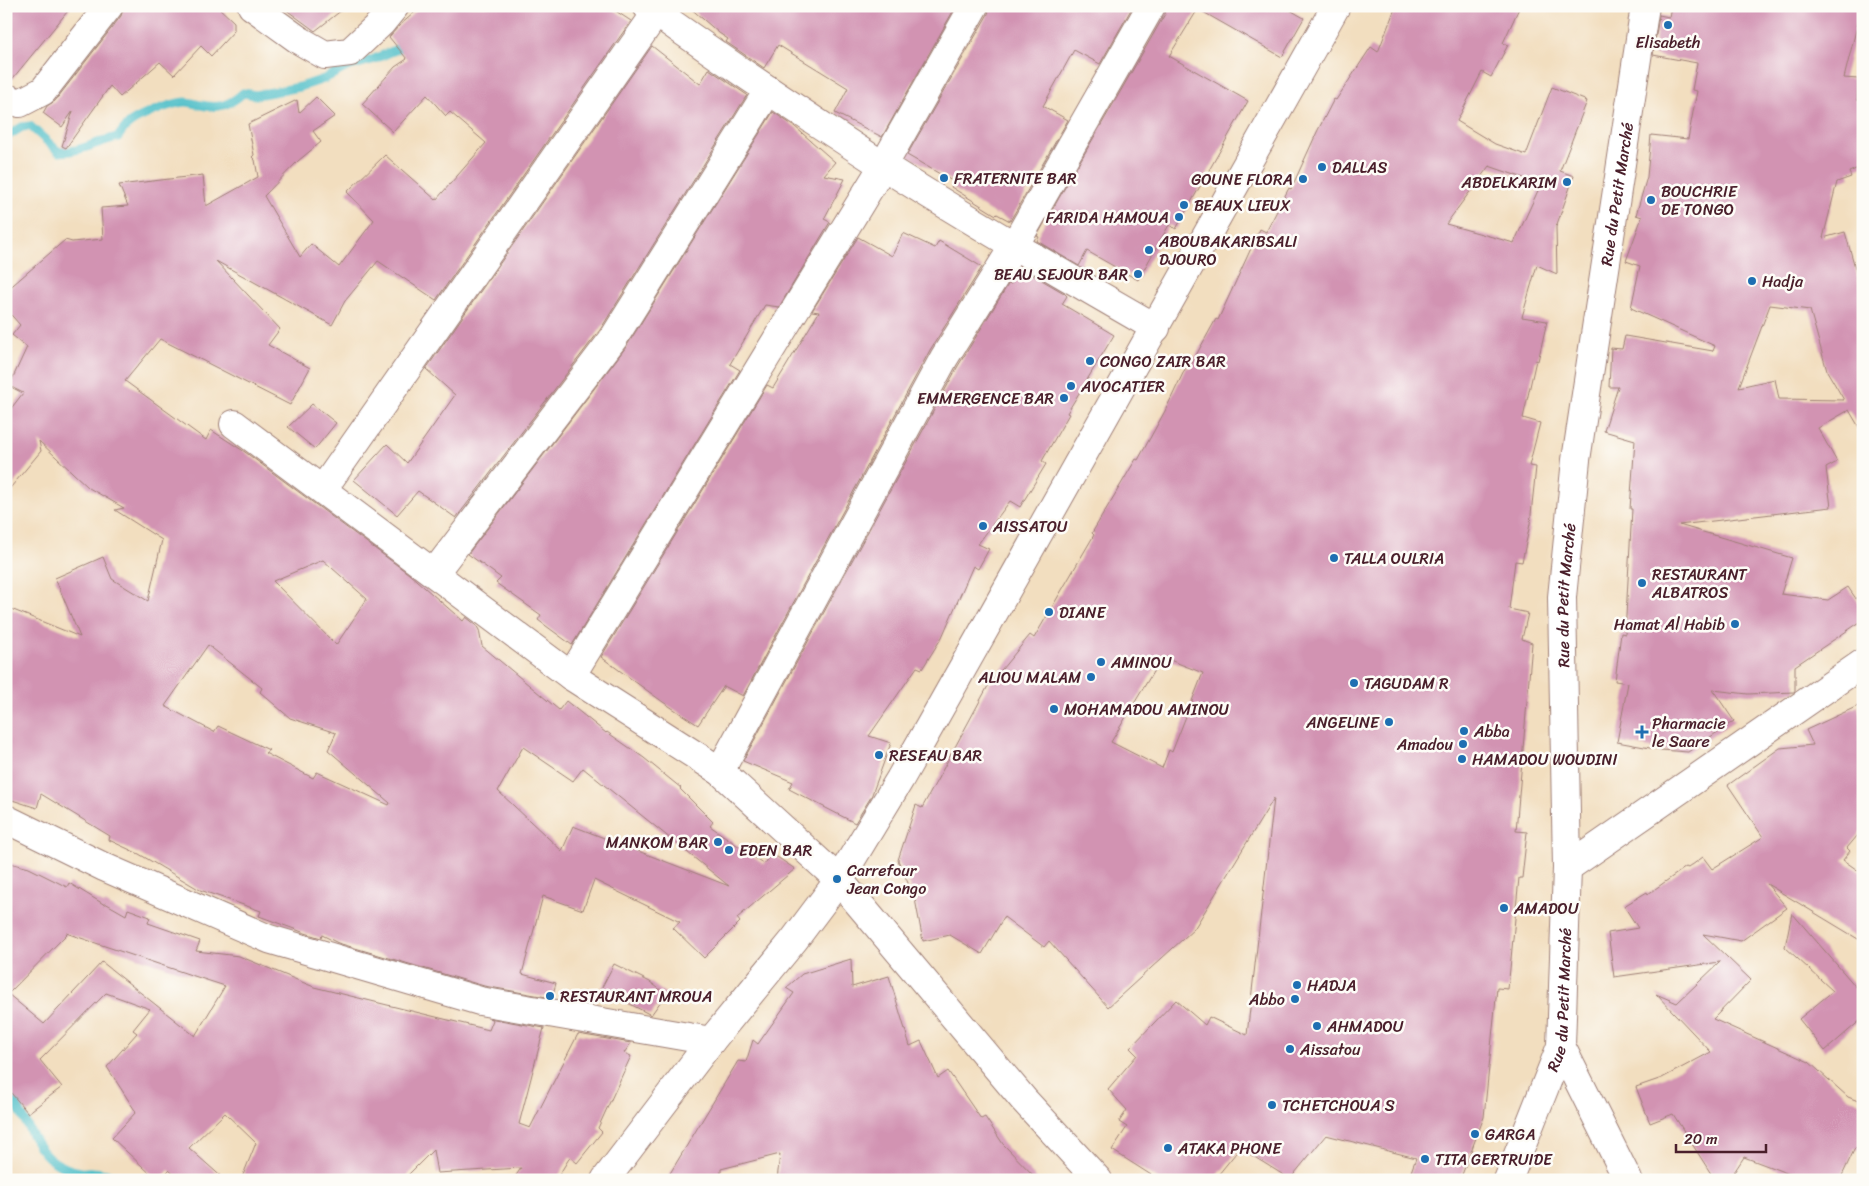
<svg xmlns="http://www.w3.org/2000/svg" width="1869" height="1186" font-family="Sriracha,sans-serif">
<rect width="100%" height="100%" fill="#fdfcf7"/>
<filter id="ink" filterUnits="userSpaceOnUse"><feTurbulence type="fractalNoise" baseFrequency=".02" numOctaves="2"/><feDisplacementMap in="SourceGraphic" scale="10" xChannelSelector="R" yChannelSelector="G"/><feConvolveMatrix kernelMatrix="1 2 1 2 8 2 1 2 1" color-interpolation-filters="sRGB"/></filter>
<filter id="wash" filterUnits="userSpaceOnUse"><feTurbulence type="fractalNoise" baseFrequency=".0096" numOctaves="4" result="noise"/><feDisplacementMap in="SourceGraphic" scale="20" xChannelSelector="R" yChannelSelector="G"/><feGaussianBlur stdDeviation="1.12" result="paint"/><feColorMatrix in="noise" values="0 0 0 0 0 0 0 0 0 0 0 0 0 0 0 0 0 1.4 0 .05"/><feComposite in="paint" operator="in"/></filter>
<g filter="url(#wash)">
<rect width="100%" height="100%" fill="#f2debf"/>
<g fill="none" stroke-linecap="round" stroke-linejoin="round">
<g stroke="#52c0c9" stroke-width="9">
<path d="M6 137 22 127 30 126 59 152C82 152 97 141 118 137 121 133 124 128 128 125 136 117 174 102 186 102 190 102 196 104 201 105 218 109 230 105 243 93L256 95 300 87 324 79 347 67 372 60 409 44"/>
<path d="M6 1089C19 1105 25 1123 35 1140 45 1158 61 1169 81 1172 85 1173 88 1171 93 1172 106 1173 118 1177 131 1180"/>
</g>
</g>
<g id="blocks">
<g fill="#d293b2" fill-rule="evenodd">
<path d="M6 6H72L9 83H6Z"/>
<path d="M124 6H217L234 22V31L211 56 201 46 174 75 160 62 120 97 110 86 66 148 62 146 73 111 62 127 43 113 47 106 55 101 121 16Z"/>
<path d="M281 6H347L315 31Z"/>
<path d="M422 6H608L631 21 436 300 378 261 345 301 332 325 216 261 280 329 268 345 310 368 290 405 160 339 125 381 206 440 211 430 245 452 409 574 463 621 466 617 476 625 479 630 482 646 559 710 566 701 606 733 607 732 644 758 681 788 680 789 713 822 710 826 764 864 771 853 795 869 737 918 740 922 704 958 673 928 680 922 594 880 583 910 543 896 522 974 556 983 552 998 484 986 338 943 322 935 321 938 305 933 259 916 261 911 200 890 139 854 109 840 110 836 41 794 37 808 6 798V728L9 693 6 692V607L80 637 55 578 103 557 112 579 148 601 162 540 115 510 124 508 89 488 39 441 41 451 6 493V415L23 393 9 386 27 347 12 335 20 325 6 309V291L65 240 72 242 103 239 101 208 128 206 119 185 203 175 206 206 258 177 255 160 252 157 254 155 248 124 297 100 299 113 316 97 335 116 313 131 321 142 298 161 264 196 300 257 311 244 339 267 374 220 347 192 385 155 436 200 486 143 450 112 446 116 427 95 393 132 362 104 395 67 407 59 389 37 399 26ZM323 560 367 599 336 645 273 581ZM208 645 262 688 260 692 290 718 336 733 328 750 390 803 389 805 317 772 313 778 265 753 269 750 218 726 214 732 165 706ZM523 747 573 781 583 768 729 886 573 826 562 851 498 791Z"/>
<path d="M688 6H956L882 137 835 113 848 88 778 45 764 68 726 42 728 39 719 33Z"/>
<path d="M990 6H1133L1100 64 1074 50 1043 106 1068 120 1010 221 997 214 996 215 951 187 954 182 907 155 988 14Z"/>
<path d="M1167 6H1283L1304 18 1282 57 1198 9 1169 56 1248 101 1176 229 1169 225 1138 280 1087 251 1079 266 1037 241 1039 237 1037 236 1165 14Z"/>
<path d="M1396 6H1520L1503 43 1508 45 1491 77 1482 72 1457 121 1495 144 1526 155 1552 87 1587 101 1560 171 1574 176 1556 227 1557 274 1537 265 1522 317 1547 321 1538 361 1536 360 1523 418 1540 423 1529 466 1536 467 1530 524 1522 562 1515 561 1509 609 1528 613 1522 639 1532 643 1516 831 1527 832 1522 878H1519L1508 989 1497 988 1484 1117 1460 1180H1408L1416 1158 1326 1135 1290 1179 1240 1148 1214 1180H1159L1112 1150 1127 1127 1119 1122 1127 1110 1108 1089 1137 1055 1130 1048 1176 1000 1205 1025 1209 1017 1247 1035 1274 798 1194 929 1108 1007 1049 941 1044 947 1004 917 982 954 950 935 923 941 915 899 898 860 916 805 922 808 988 686 1030 635 1034 638 1094 535 1092 533 1136 459 1138 460 1165 411 1186 367 1189 368 1216 319 1218 320 1260 229 1266 232 1289 188 1291 189 1317 132 1334 99 1336 100 1371 47 1378 52ZM1489 166 1541 184 1514 243 1446 224ZM1162 657 1203 673 1172 752 1169 750 1162 768 1111 742Z"/>
<path d="M1671 6H1845L1861 10 1844 78 1858 79 1857 100 1863 101V166L1849 172 1851 177 1837 182 1823 238 1845 232 1863 296V434L1849 410 1818 428 1837 462 1826 468 1831 507 1679 525 1792 558 1781 594 1828 600 1848 587 1863 609V620L1795 666V691L1794 692 1748 694 1713 690 1734 721 1688 752 1661 750 1617 742 1628 683 1615 681 1621 633 1625 634 1632 509H1630L1635 440 1604 431 1618 387H1609L1611 348 1622 349 1625 336 1713 351 1715 346 1631 308 1640 266 1626 261 1642 217 1636 215 1647 177 1651 135 1688 139 1697 91 1692 90 1697 63 1653 55 1659 15 1669 17ZM1770 305 1810 310 1827 371 1844 400 1779 399 1775 379 1739 387Z"/>
<path d="M652 46 700 84 709 69 747 95 600 330 456 518 418 491 397 515 354 480 387 444 407 463 455 395 426 369Z"/>
<path d="M773 112 794 126 835 162 824 175 845 179 824 219 830 222 779 307 765 305 730 364 740 370 572 645 538 620 541 615 496 583 501 578 468 554 626 347Z"/>
<path d="M903 233 935 248 939 241 982 267 930 350 743 696 724 686 698 725 663 702 601 657 767 385 773 388 819 312 812 311 858 237 892 256Z"/>
<path d="M1021 268 1064 293 1067 296 1062 304 1114 335 1067 413 1069 414 1042 461 1046 464 1020 507 1010 501 978 544 989 549 978 569 973 566 942 637 922 669 917 667 869 736 891 743 871 797 855 823 789 789 793 782 743 761 958 366 1009 283 1011 284Z"/>
<path d="M312 404 336 423 315 449 288 427Z"/>
<path d="M1858 706 1863 725V829L1847 848 1850 851 1843 860 1863 874V942L1767 884 1787 908 1741 941 1703 934 1751 980 1713 1019 1809 1062 1848 1097 1863 1103V1152L1855 1148 1840 1180H1805L1744 1157 1729 1180H1715L1673 1114 1650 1123 1636 1087 1662 1078 1711 1052 1656 994 1677 1003 1720 962 1614 977 1608 933 1638 928 1624 906 1647 892 1648 894 1686 867 1688 868 1703 857 1712 869 1763 837 1728 785 1780 748 1813 745 1806 730Z"/>
<path d="M6 862 29 868 67 887 69 883 105 905V903L126 915 128 909 150 917 148 923 200 941 196 951 239 956 314 987 489 1030 493 1020 489 1018 544 1028 519 1124 530 1128 578 1034 631 1043 624 1053 631 1056 598 1128 602 1132 577 1163 570 1157 556 1180H513L521 1168 437 1173 433 1150 403 1180H241L256 1143 225 1113 189 1148 225 1180H180L169 1170 160 1180H157L112 1138 136 1112 107 1067 137 1033 133 1030 150 1009 106 993 40 1060 62 1087 28 1113 6 1087ZM66 933 188 974 225 986 195 1036 102 962 44 1024 8 994 67 934Z"/>
<path d="M1792 913 1863 995V1018L1825 1051 1799 1019 1833 991 1785 947Z"/>
<path d="M851 959 852 987 889 976 910 1046 921 1041 938 1078 948 1071 981 1119 985 1117 1003 1144 1038 1180H777L780 1154 721 1169V1180H666L738 1061 746 1062 753 1040 758 1044 794 993 786 988 802 974Z"/>
<path d="M614 964 650 982 666 994 651 1015 601 989Z"/>
</g>
</g>
</g>
<g filter="url(#ink)">
<use href="#blocks" fill-opacity="0" stroke="#9e7e75" stroke-width="1"/>
<g fill="none" stroke-linecap="round" stroke-linejoin="round">
<g stroke="#9e7e75" stroke-width="30">
<g id="minor">
<path d="M252 6 299 40 325 55 350 52 382 22 395 6"/>
<path d="M647 6C724 61 803 114 882 165 972 222 1064 275 1156 328"/>
<path d="M6 98 20 103 43 91 109 6"/>
<path d="M234 424 571 676 720 771 839 880 1024 1100 1098 1180"/>
<path d="M323 489 661 6"/>
<path d="M435 572 613 339 768 91"/>
<path d="M571 676 883 166 974 6"/>
<path d="M720 771 944 358 1014 246 1151 6"/>
<path d="M6 819 104 867 269 939 480 1001 711 1041"/>
<path d="M1567 868 1863 663"/>
</g>
</g>
<g stroke="#9e7e75" stroke-width="30">
<g id="tertiary">
<path d="M1561 1046 1628 1180"/>
<path d="M605 1180 711 1041 794 940 839 880 900 779 1336 6"/>
<path id="s1" d="M1508 1180 1561 1046 1567 868 1562 597 1576 460 1645 6"/>
</g>
</g>
<use href="#minor" stroke="#fff" stroke-width="28"/>
<use href="#tertiary" stroke="#fff" stroke-width="28"/>
</g>
</g>
<g fill="#1f6fb2" stroke="#fdfcf7" stroke-width="2">
<circle cx="1668" cy="25" r="5"/>
<circle cx="1322" cy="167" r="5"/>
<circle cx="944" cy="178" r="5"/>
<circle cx="1303" cy="179" r="5"/>
<circle cx="1567" cy="182" r="5"/>
<circle cx="1651" cy="200" r="5"/>
<circle cx="1184" cy="205" r="5"/>
<circle cx="1179" cy="217" r="5"/>
<circle cx="1149" cy="250" r="5"/>
<circle cx="1138" cy="274" r="5"/>
<circle cx="1752" cy="281" r="5"/>
<circle cx="1090" cy="361" r="5"/>
<circle cx="1071" cy="386" r="5"/>
<circle cx="1064" cy="398" r="5"/>
<circle cx="983" cy="526" r="5"/>
<circle cx="1334" cy="558" r="5"/>
<circle cx="1642" cy="583" r="5"/>
<circle cx="1049" cy="612" r="5"/>
<circle cx="1735" cy="624" r="5"/>
<circle cx="1101" cy="662" r="5"/>
<circle cx="1091" cy="677" r="5"/>
<circle cx="1354" cy="683" r="5"/>
<circle cx="1054" cy="709" r="5"/>
<circle cx="1389" cy="722" r="5"/>
<circle cx="1464" cy="731" r="5"/>
<path d="M1639.5 724.5h5v5h5v5h-5v5h-5v-5h-5v-5h5z"/>
<circle cx="1463" cy="744" r="5"/>
<circle cx="879" cy="755" r="5"/>
<circle cx="1462" cy="759" r="5"/>
<circle cx="718" cy="842" r="5"/>
<circle cx="729" cy="850" r="5"/>
<circle cx="837" cy="879" r="5"/>
<circle cx="1504" cy="908" r="5"/>
<circle cx="1297" cy="985" r="5"/>
<circle cx="550" cy="996" r="5"/>
<circle cx="1295" cy="999" r="5"/>
<circle cx="1317" cy="1026" r="5"/>
<circle cx="1290" cy="1049" r="5"/>
<circle cx="1272" cy="1105" r="5"/>
<circle cx="1475" cy="1134" r="5"/>
<circle cx="1168" cy="1148" r="5"/>
<circle cx="1425" cy="1159" r="5"/>
</g>
<g text-anchor="middle" dominant-baseline="central" stroke-width="5" stroke-linejoin="round" paint-order="stroke">
<g font-size="16" fill="#4a1f2b" stroke="#fdfcf7" text-anchor="start">
<text x="1668" y="42" text-anchor="middle">Elisabeth</text>
<text x="1332" y="167">DALLAS</text>
<text x="954" y="178">FRATERNITE BAR</text>
<text x="1293" y="179" text-anchor="end">GOUNE FLORA</text>
<text x="1557" y="182" text-anchor="end">ABDELKARIM</text>
<text x="1661" y="191">BOUCHRIE<tspan x="1661" dy="18">DE TONGO</tspan></text>
<text x="1194" y="205">BEAUX LIEUX</text>
<text x="1169" y="217" text-anchor="end">FARIDA HAMOUA</text>
<text x="1159" y="241">ABOUBAKARIBSALI<tspan x="1159" dy="18">DJOURO</tspan></text>
<text x="1128" y="274" text-anchor="end">BEAU SEJOUR BAR</text>
<text x="1762" y="281">Hadja</text>
<text x="1100" y="361">CONGO ZAIR BAR</text>
<text x="1081" y="386">AVOCATIER</text>
<text x="1054" y="398" text-anchor="end">EMMERGENCE BAR</text>
<text x="993" y="526">AISSATOU</text>
<text x="1344" y="558">TALLA OULRIA</text>
<text x="1652" y="574">RESTAURANT<tspan x="1652" dy="18">ALBATROS</tspan></text>
<text x="1059" y="612">DIANE</text>
<text x="1725" y="624" text-anchor="end">Hamat Al Habib</text>
<text x="1111" y="662">AMINOU</text>
<text x="1081" y="677" text-anchor="end">ALIOU MALAM</text>
<text x="1364" y="683">TAGUDAM R</text>
<text x="1064" y="709">MOHAMADOU AMINOU</text>
<text x="1379" y="722" text-anchor="end">ANGELINE</text>
<text x="1652" y="723">Pharmacie<tspan x="1652" dy="18">le Saare</tspan></text>
<text x="1474" y="731">Abba</text>
<text x="1453" y="744" text-anchor="end">Amadou</text>
<text x="889" y="755">RESEAU BAR</text>
<text x="1472" y="759">HAMADOU WOUDINI</text>
<text x="708" y="842" text-anchor="end">MANKOM BAR</text>
<text x="739" y="850">EDEN BAR</text>
<text x="847" y="870">Carrefour<tspan x="847" dy="18">Jean Congo</tspan></text>
<text x="1514" y="908">AMADOU</text>
<text x="1307" y="985">HADJA</text>
<text x="560" y="996">RESTAURANT MROUA</text>
<text x="1285" y="999" text-anchor="end">Abbo</text>
<text x="1327" y="1026">AHMADOU</text>
<text x="1300" y="1049">Aissatou</text>
<text x="1282" y="1105">TCHETCHOUA S</text>
<text x="1485" y="1134">GARGA</text>
<text x="1178" y="1148">ATAKA PHONE</text>
<text x="1435" y="1159">TITA GERTRUIDE</text>
</g>
<g font-size="16" fill="#4a1f2b" stroke="#fdfcf7">
<text stroke="none"><textPath href="#s1" startOffset="1000">Rue du Petit Marché</textPath></text>
<text stroke="none"><textPath href="#s1" startOffset="595">Rue du Petit Marché</textPath></text>
<text stroke="none"><textPath href="#s1" startOffset="190">Rue du Petit Marché</textPath></text>
</g>
</g>
<rect width="1869" height="1186" fill="none" stroke="#fdfcf7" stroke-width="25"/>
<path d="M1676 1144v8h90v-8" fill="none" stroke="#4a1f2b" stroke-width="2.5"/>
<text x="1684" y="1144" font-size="15" fill="#4a1f2b" stroke="#fdfcf7" stroke-width="4" paint-order="stroke">20 m</text>
</svg>
